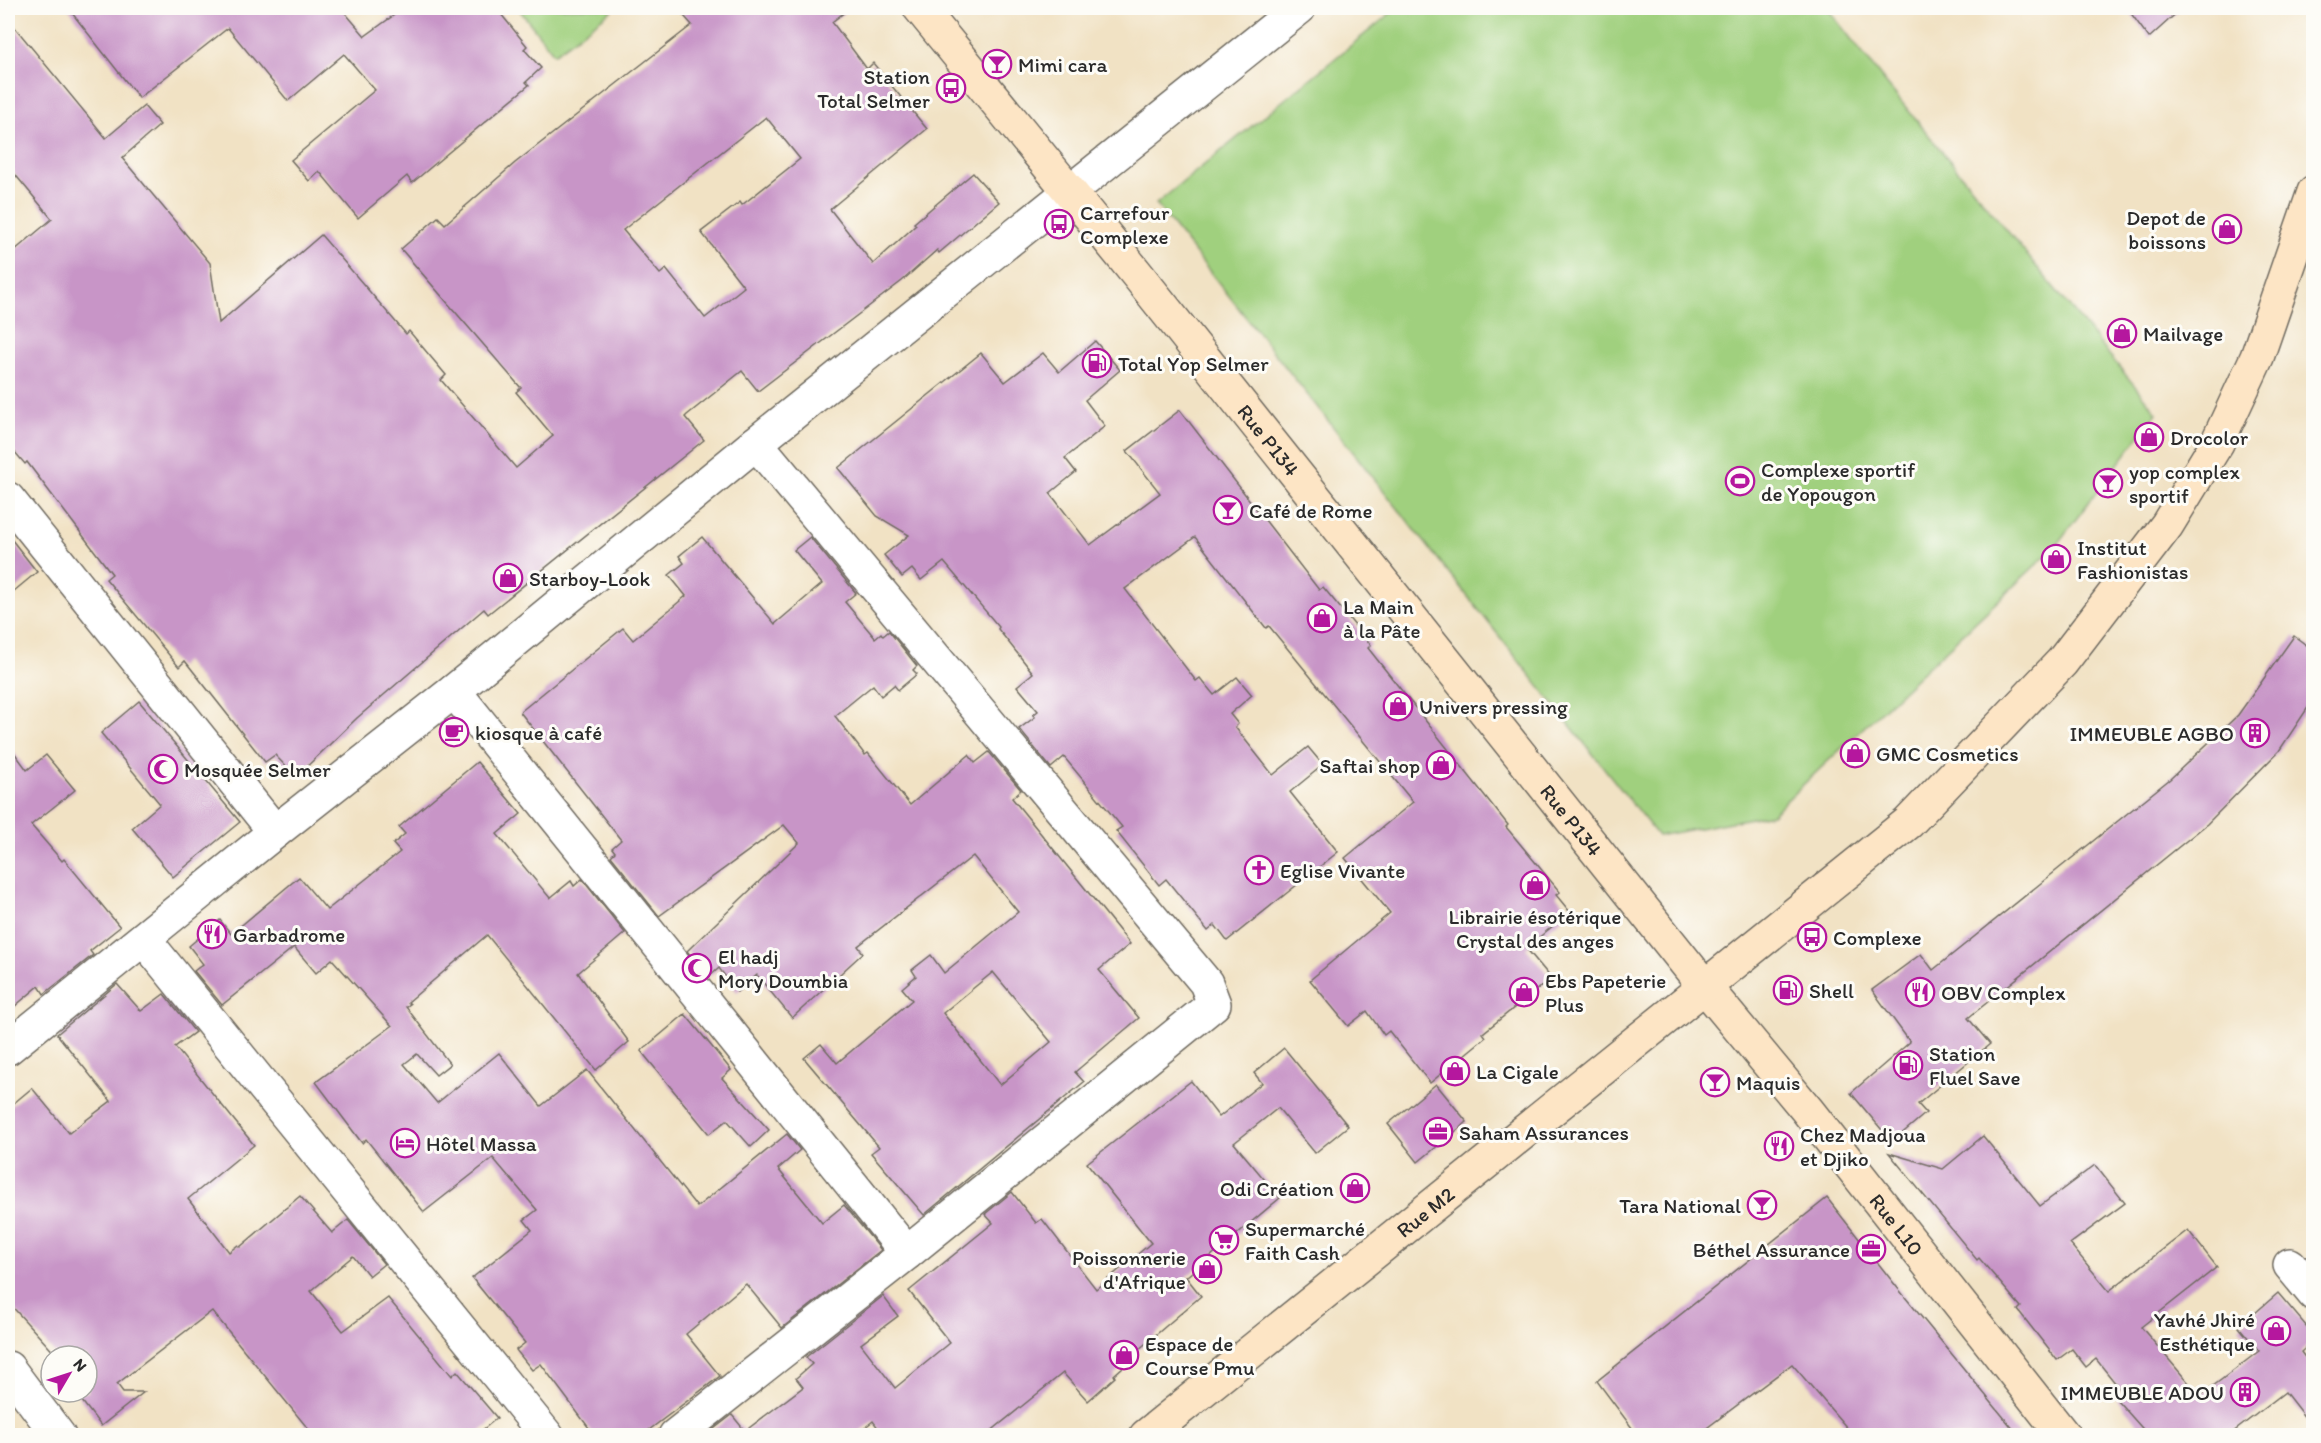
<svg xmlns="http://www.w3.org/2000/svg" width="2321" height="1443" font-family="Itim,sans-serif">
<rect width="100%" height="100%" fill="#fdfcf7"/>
<filter id="ink" filterUnits="userSpaceOnUse"><feTurbulence type="fractalNoise" baseFrequency=".0167" numOctaves="2"/><feDisplacementMap in="SourceGraphic" scale="12" xChannelSelector="R" yChannelSelector="G"/><feConvolveMatrix kernelMatrix="1 2 1 2 8 2 1 2 1" color-interpolation-filters="sRGB"/></filter>
<filter id="wash" filterUnits="userSpaceOnUse"><feTurbulence type="fractalNoise" baseFrequency=".008" numOctaves="4" result="noise"/><feDisplacementMap in="SourceGraphic" scale="24" xChannelSelector="R" yChannelSelector="G"/><feGaussianBlur stdDeviation="1.35" result="paint"/><feColorMatrix in="noise" values="0 0 0 0 0 0 0 0 0 0 0 0 0 0 0 0 0 1.4 0 .05"/><feComposite in="paint" operator="in"/></filter>
<g filter="url(#wash)">
<rect width="100%" height="100%" fill="#f1e2c4"/>
<g fill="#a0d07e" stroke="#667e54" stroke-width="1.5">
<path d="M518 8H615L554 54Z"/>
<path d="M1397 8H1827L1885 82 2157 413 2054 548 1772 814 1658 836 1156 204Z"/>
</g>
<g id="blocks">
<g fill="#c895c7" fill-rule="evenodd">
<path d="M68 8H341L365 36 404 8H496L527 46 524 49 541 68 526 82 529 85 412 183 407 176 358 218 319 171 309 181 291 160 375 90 344 54 288 101 228 28 139 98Z"/>
<path d="M677 8H850L832 22 867 69 873 63 927 129 830 209 873 264 916 225 914 223 973 173 999 202 939 253 937 250 902 281 758 391 742 371 687 415 685 417 704 440 488 614 484 609 357 718 296 777 275 755 265 762 185 661 179 667 106 579 112 574 27 462 25 464 8 444V256L52 219 8 166V19L106 138 144 106 160 125 122 158 210 263 219 323 321 235 406 334 409 331 446 375 441 380 516 468 553 436 516 392 521 388 401 249 438 217 445 224 515 163 692 25ZM766 117 800 159 742 205 740 202 701 232 744 287 705 318 666 269 660 274 623 230Z"/>
<path d="M2127 8H2182L2149 38Z"/>
<path d="M1095 341 1120 370 1085 400 1105 426 1065 458 1076 472 1050 493 1090 545 1160 493 1127 451 1180 410 1319 590 1323 587 1371 645 1368 648 1508 825 1506 827 1560 892 1556 895 1570 912 1526 948 1551 978 1483 1033 1486 1037 1430 1083 1389 1031 1384 1035 1367 1011 1348 1026 1310 980 1390 913 1345 858 1413 802 1269 626 1266 628 1195 537 1125 589 1196 681 1200 678 1214 695 1237 677 1252 695 1230 714 1238 724 1235 727 1273 775 1308 747 1323 765 1290 792 1338 852 1227 941 1215 925 1208 931 1166 879 1159 885 1116 831 1122 827 1064 757 1051 768 1019 729 1035 717 1033 715 1038 711 1017 686 1033 673 998 629 999 627 944 562 921 580 912 569 902 577 884 555 909 535 877 516 838 468 981 353 1005 382 1043 353 1059 372Z"/>
<path d="M8 535 37 572 8 596Z"/>
<path d="M702 537 775 624 822 584 794 550 810 537 856 593 845 602 875 638 881 633 883 636 889 631 917 666 913 670 917 674 898 690 894 685 881 696 873 685 835 716 865 755 868 753 910 805 969 755 975 763 989 752 1021 790 1012 798 1130 944 1099 970 1139 1018 1075 1072 1084 1082 924 1215 871 1153 879 1147 804 1058 821 1044 837 1063 912 1000 902 988 916 976 912 970 931 955 944 973 1018 912 973 856 858 946 863 953 792 1018 757 975 737 992 719 968 709 977 687 951 799 843 784 825 659 916 611 856 615 852 612 848 621 840 520 712 623 628 633 640 686 596 669 575 684 563 679 556ZM993 972 1051 1042 1000 1085 943 1013Z"/>
<path d="M2294 636 2313 650V700L2279 751 2207 824 1968 1018 1990 1044 1918 1104 1926 1113 1892 1142 1851 1093 1910 1042 1872 990 1921 954 1933 970 2170 779 2238 715Z"/>
<path d="M139 701 240 822 173 877 132 828 160 804 101 733Z"/>
<path d="M8 744 27 770 46 755 75 790 31 825 62 861 64 859 120 927 90 951 93 955 44 994 39 986 8 1012Z"/>
<path d="M477 762 521 814 497 834 550 898 571 881 574 886 582 879 625 933 578 973 629 1042 596 1070 487 935 408 1002 410 1004 406 1007 450 1064 436 1075 417 1054 404 1064 437 1103 499 1053 541 1106 587 1070 697 1207 787 1134 800 1150 778 1169 822 1223 844 1205 881 1250 782 1328 746 1284 686 1334 720 1376 641 1436H595L541 1364 532 1370 516 1350 525 1343 472 1278 532 1230 524 1220 537 1210 493 1158 424 1212 366 1139 362 1143 316 1082 392 1026 332 959 316 973 294 947 222 1005 194 971 203 964 189 946 220 920 231 934 299 877 327 910 400 852 393 844 405 834 399 827Z"/>
<path d="M117 984 141 1011 164 994 195 1032 175 1047 254 1145 188 1199 229 1252 238 1245 240 1247 300 1196 332 1233 348 1220 384 1264 369 1276 353 1256 311 1291 343 1331 388 1298 452 1376 457 1371 497 1418 475 1436H314L212 1311 117 1384 123 1392H144L101 1426 75 1392H88L87 1356H57L8 1302V1108L32 1088 69 1133 111 1101 57 1034Z"/>
<path d="M685 1014 731 1070 722 1078 769 1130 751 1147 727 1120 709 1134 641 1051Z"/>
<path d="M1284 1048 1348 1126 1315 1153 1278 1108 1234 1143 1280 1198 1186 1277 1201 1296 1130 1357 1132 1359 1114 1375 1115 1377 1088 1401 1063 1373 985 1436H884L873 1421 854 1436H712L710 1432 732 1415 745 1431 803 1387 796 1378 812 1364 806 1357 883 1296 898 1316 861 1344 895 1388 950 1343 909 1291 993 1223 985 1214 1012 1192 1036 1223 1042 1219 1096 1289 1151 1243 1087 1163 1191 1081 1219 1117 1262 1083 1254 1073Z"/>
<path d="M1436 1084 1467 1122 1418 1162 1388 1124Z"/>
<path d="M1983 1136 2040 1206 2095 1165 2125 1203 2070 1244 2109 1291 2188 1230 2217 1267 2141 1327 2200 1396 2259 1351 2239 1327 2278 1293 2313 1334V1341L2301 1352 2313 1368V1428L2285 1392 2228 1436H2149L2117 1400 2124 1394 2096 1359 2086 1367 2072 1349 2057 1360 2018 1310 2021 1307 1979 1258 1977 1260 1889 1153 1943 1169Z"/>
<path d="M1827 1198 1896 1286 2019 1436H1854L1792 1364 1696 1436H1638L1597 1381Z"/>
</g>
</g>
</g>
<g filter="url(#ink)">
<use href="#blocks" fill-opacity="0" stroke="#706b61" stroke-width="1.5"/>
<g fill="none" stroke-linecap="round" stroke-linejoin="round">
<g stroke="#706b61" stroke-width="36">
<g id="street">
<path d="M8 499 275 832"/>
<path d="M454 691 907 1253"/>
<path d="M144 939 547 1436"/>
<path d="M8 1048 275 832 454 691 756 443 1299 8"/>
<path d="M2290 1265 2314 1294"/>
<path d="M8 1368 59 1436"/>
<path d="M675 1436 907 1253 1214 1004 1206 983 756 443"/>
</g>
</g>
<g stroke="#706b61" stroke-width="36">
<g id="secondary">
<path id="s1" d="M920 8 1136 273 1705 987 1807 1110 2064 1436"/>
<path id="s2" d="M1146 1436 1908 823 2062 662 2167 525 2217 443 2257 357 2314 192"/>
</g>
</g>
<use href="#street" stroke="#fff" stroke-width="33"/>
<use href="#secondary" stroke="#fde5c5" stroke-width="33"/>
</g>
</g>
<defs>
<g id="bar-ring" transform="scale(1.5)"><circle r="9.5" fill="#fdfcf7" stroke="#b5179e" stroke-width="1.5"/><path d="M-6-5H6L.8 .8V4.5H3.5V6h-7V4.5H-.8V.8Z" fill="#b5179e"/></g>
<g id="bus-ring" transform="scale(1.5)"><circle r="9.5" fill="#fdfcf7" stroke="#b5179e" stroke-width="1.5"/><path d="M-5-6H5V4H4V6H2V4H-2V6H-4V4H-5ZM-3.5-4V0h7V-4ZM-3.5 1.2v1.5H-2V1.2ZM2 1.2v1.5H3.5V1.2Z" fill="#b5179e"/></g>
<g id="shop-ring" transform="scale(1.5)"><circle r="9.5" fill="#fdfcf7" stroke="#b5179e" stroke-width="1.5"/><path d="M-5-2.5h2.3a2.7 3.5 0 0 1 5.4 0H5L5.5 6h-11ZM-1.5-2.5h3a1.5 2.3 0 0 0-3 0Z" fill="#b5179e"/></g>
<g id="fuel-ring" transform="scale(1.5)"><circle r="9.5" fill="#fdfcf7" stroke="#b5179e" stroke-width="1.5"/><path d="M-5.5-6h7V0h2V4h1.3V-2.5L3-4.5l.8-.8L6-3V5H2.5V1h-1V6h-7ZM-4.2-4.7v3.2H.2V-4.7Z" fill="#b5179e"/></g>
<g id="stadium-ring" transform="scale(1.5)"><circle r="9.5" fill="#fdfcf7" stroke="#b5179e" stroke-width="1.5"/><path d="M0-5a6.5 5 0 1 0 0 10a6.5 5 0 1 0 0-10ZM-3.5-1.8h7v3.6h-7Z" fill="#b5179e"/></g>
<g id="cafe-ring" transform="scale(1.5)"><circle r="9.5" fill="#fdfcf7" stroke="#b5179e" stroke-width="1.5"/><path d="M-5.5-4.5H6V0H3Q3 3.5 0 3.5H-2.5Q-5.5 3.5-5.5 0ZM3-3.2v2h1.7v-2ZM-6 4.5H4V6H-6Z" fill="#b5179e"/></g>
<g id="building-ring" transform="scale(1.5)"><circle r="9.5" fill="#fdfcf7" stroke="#b5179e" stroke-width="1.5"/><path d="M-4-6H4V6H1V3H-1V6H-4ZM-2.5-4.3h1.7v1.8h-1.7ZM.8-4.3h1.7v1.8H.8ZM-2.5-1h1.7V.8h-1.7ZM.8-1h1.7V.8H.8Z" fill="#b5179e"/></g>
<g id="mosque-ring" transform="scale(1.5)"><circle r="9.5" fill="#fdfcf7" stroke="#b5179e" stroke-width="1.5"/><path d="M3.5-4.9A6 6 0 1 0 3.5 4.9A5 5 0 1 1 3.5-4.9Z" fill="#b5179e"/></g>
<g id="church-ring" transform="scale(1.5)"><circle r="9.5" fill="#fdfcf7" stroke="#b5179e" stroke-width="1.5"/><path d="M-1.2-6h2.4v3.5h3.3v2.4h-3.3V6h-2.4V-.1h-3.3v-2.4h3.3Z" fill="#b5179e"/></g>
<g id="restaurant-ring" transform="scale(1.5)"><circle r="9.5" fill="#fdfcf7" stroke="#b5179e" stroke-width="1.5"/><path d="M-5-6h1v4h1v-4h1v4h1v-4h1v5L-1.5 .5V6h-2V.5L-5-1ZM5-6V6H3V1.5H1.5Q1.5-4 5-6Z" fill="#b5179e"/></g>
<g id="office-ring" transform="scale(1.5)"><circle r="9.5" fill="#fdfcf7" stroke="#b5179e" stroke-width="1.5"/><path d="M-6-3h4V-5.5h4V-3h4V5H-6ZM-1-4.5V-3h2v-1.5ZM-6 0V1H6V0Z" fill="#b5179e"/></g>
<g id="hotel-ring" transform="scale(1.5)"><circle r="9.5" fill="#fdfcf7" stroke="#b5179e" stroke-width="1.5"/><path d="M-6-4.5h1.5V1H6V5H4.5V3h-9V5H-6ZM-4 0a1.8 1.8 0 1 1 3.6 0ZM.5 0V-2.5h3Q6-2.5 6 0Z" fill="#b5179e"/></g>
<g id="supermarket-ring" transform="scale(1.5)"><circle r="9.5" fill="#fdfcf7" stroke="#b5179e" stroke-width="1.5"/><path d="M-6-5.5h2.5l.6 2H6L4.5 2H-2.5L-4.4-4H-6ZM-1.5 3.2a1.3 1.3 0 1 0 .1 0ZM3 3.2a1.3 1.3 0 1 0 .1 0Z" fill="#b5179e"/></g>
</defs>
<g fill-rule="evenodd">
<use href="#bar-ring" x="997" y="64"/>
<use href="#bus-ring" x="951" y="88"/>
<use href="#bus-ring" x="1059" y="224"/>
<use href="#shop-ring" x="2227" y="229"/>
<use href="#shop-ring" x="2122" y="333"/>
<use href="#fuel-ring" x="1097" y="363"/>
<use href="#shop-ring" x="2149" y="437"/>
<use href="#stadium-ring" x="1740" y="481"/>
<use href="#bar-ring" x="2108" y="483"/>
<use href="#bar-ring" x="1228" y="510"/>
<use href="#shop-ring" x="2056" y="559"/>
<use href="#shop-ring" x="508" y="578"/>
<use href="#shop-ring" x="1322" y="618"/>
<use href="#shop-ring" x="1398" y="706"/>
<use href="#cafe-ring" x="454" y="732"/>
<use href="#building-ring" x="2255" y="733"/>
<use href="#shop-ring" x="1855" y="753"/>
<use href="#shop-ring" x="1441" y="765"/>
<use href="#mosque-ring" x="163" y="769"/>
<use href="#church-ring" x="1259" y="870"/>
<use href="#shop-ring" x="1535" y="885"/>
<use href="#restaurant-ring" x="212" y="934"/>
<use href="#bus-ring" x="1812" y="937"/>
<use href="#mosque-ring" x="697" y="968"/>
<use href="#fuel-ring" x="1788" y="990"/>
<use href="#shop-ring" x="1524" y="992"/>
<use href="#restaurant-ring" x="1920" y="992"/>
<use href="#fuel-ring" x="1908" y="1065"/>
<use href="#shop-ring" x="1455" y="1071"/>
<use href="#bar-ring" x="1715" y="1082"/>
<use href="#office-ring" x="1438" y="1132"/>
<use href="#hotel-ring" x="405" y="1143"/>
<use href="#restaurant-ring" x="1779" y="1146"/>
<use href="#shop-ring" x="1355" y="1188"/>
<use href="#bar-ring" x="1762" y="1205"/>
<use href="#supermarket-ring" x="1224" y="1240"/>
<use href="#office-ring" x="1871" y="1249"/>
<use href="#shop-ring" x="1207" y="1269"/>
<use href="#shop-ring" x="2276" y="1331"/>
<use href="#shop-ring" x="1124" y="1355"/>
<use href="#building-ring" x="2245" y="1392"/>
</g>
<g text-anchor="middle" dominant-baseline="central" stroke-width="6" stroke-linejoin="round" paint-order="stroke">
<g font-size="21" fill="#2b2b2b" stroke="#fdfcf7" text-anchor="start">
<text x="1018" y="64">Mimi cara</text>
<text x="930" y="76" text-anchor="end">Station<tspan x="930" dy="24">Total Selmer</tspan></text>
<text x="1080" y="212">Carrefour<tspan x="1080" dy="24">Complexe</tspan></text>
<text x="2206" y="217" text-anchor="end">Depot de<tspan x="2206" dy="24">boissons</tspan></text>
<text x="2143" y="333">Mailvage</text>
<text x="1118" y="363">Total Yop Selmer</text>
<text x="2170" y="437">Drocolor</text>
<text x="1761" y="469">Complexe sportif<tspan x="1761" dy="24">de Yopougon</tspan></text>
<text x="2129" y="471">yop complex<tspan x="2129" dy="24">sportif</tspan></text>
<text x="1249" y="510">Café de Rome</text>
<text x="2077" y="547">Institut<tspan x="2077" dy="24">Fashionistas</tspan></text>
<text x="529" y="578">Starboy-Look</text>
<text x="1343" y="606">La Main<tspan x="1343" dy="24">à la Pâte</tspan></text>
<text x="1419" y="706">Univers pressing</text>
<text x="475" y="732">kiosque à café</text>
<text x="2234" y="733" text-anchor="end">IMMEUBLE AGBO</text>
<text x="1876" y="753">GMC Cosmetics</text>
<text x="1420" y="765" text-anchor="end">Saftai shop</text>
<text x="184" y="769">Mosquée Selmer</text>
<text x="1280" y="870">Eglise Vivante</text>
<text x="1535" y="916" text-anchor="middle">Librairie ésotérique<tspan x="1535" dy="24">Crystal des anges</tspan></text>
<text x="233" y="934">Garbadrome</text>
<text x="1833" y="937">Complexe</text>
<text x="718" y="956">El hadj<tspan x="718" dy="24">Mory Doumbia</tspan></text>
<text x="1545" y="980">Ebs Papeterie<tspan x="1545" dy="24">Plus</tspan></text>
<text x="1809" y="990">Shell</text>
<text x="1941" y="992">OBV Complex</text>
<text x="1929" y="1053">Station<tspan x="1929" dy="24">Fluel Save</tspan></text>
<text x="1476" y="1071">La Cigale</text>
<text x="1736" y="1082">Maquis</text>
<text x="1459" y="1132">Saham Assurances</text>
<text x="1800" y="1134">Chez Madjoua<tspan x="1800" dy="24">et Djiko</tspan></text>
<text x="426" y="1143">Hôtel Massa</text>
<text x="1334" y="1188" text-anchor="end">Odi Création</text>
<text x="1741" y="1205" text-anchor="end">Tara National</text>
<text x="1245" y="1228">Supermarché<tspan x="1245" dy="24">Faith Cash</tspan></text>
<text x="1850" y="1249" text-anchor="end">Béthel Assurance</text>
<text x="1186" y="1257" text-anchor="end">Poissonnerie<tspan x="1186" dy="24">d'Afrique</tspan></text>
<text x="2255" y="1319" text-anchor="end">Yavhé Jhiré<tspan x="2255" dy="24">Esthétique</tspan></text>
<text x="1145" y="1343">Espace de<tspan x="1145" dy="24">Course Pmu</tspan></text>
<text x="2224" y="1392" text-anchor="end">IMMEUBLE ADOU</text>
</g>
<g font-size="21" fill="#2b2b2b" stroke="#fdfcf7">
<text stroke="none"><textPath href="#s1" startOffset="555">Rue P134</textPath></text>
<text stroke="none"><textPath href="#s1" startOffset="1041">Rue P134</textPath></text>
<text stroke="none"><textPath href="#s2" startOffset="358">Rue M2</textPath></text>
<text stroke="none"><textPath href="#s1" startOffset="1560">Rue L10</textPath></text>
</g>
</g>
<rect width="2321" height="1443" fill="none" stroke="#fdfcf7" stroke-width="30"/>
<g transform="translate(69 1374) rotate(51)"><circle r="28" fill="#fdfcf7" stroke="#a9a8a5" stroke-width="1.5"/>
<path d="M0-4.5L10 22L0 15L-10 22Z" fill="#b5179e"/>
<text y="-9" font-size="16" font-weight="bold" text-anchor="middle" fill="#2b2b2b">N</text>
</g>
</svg>
